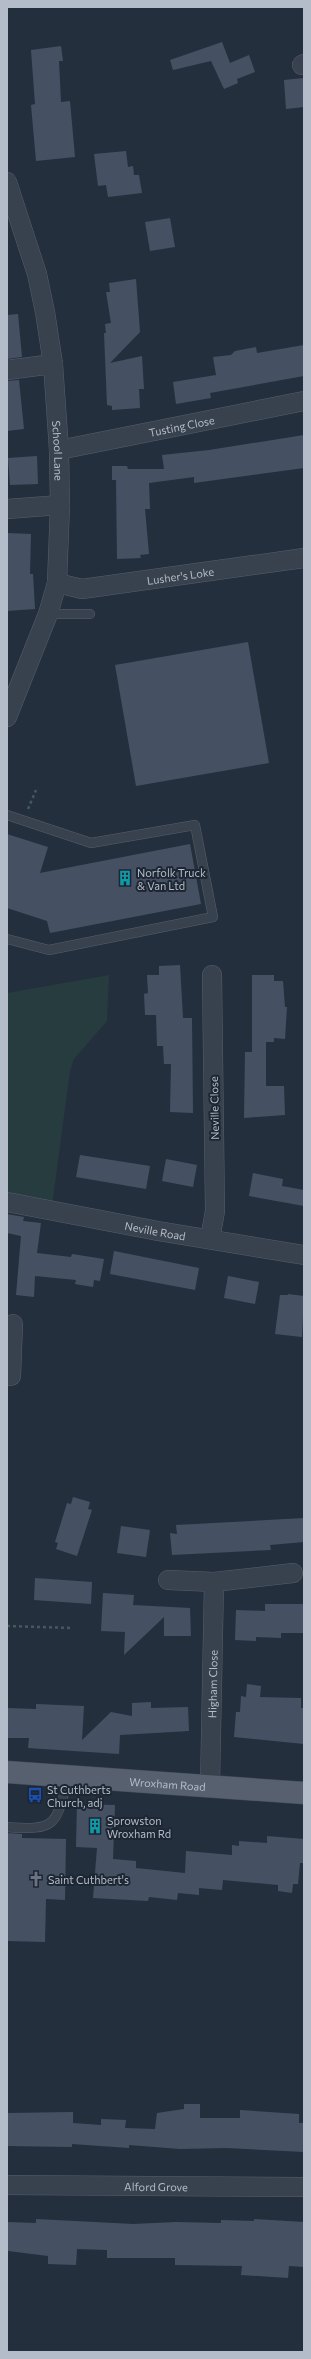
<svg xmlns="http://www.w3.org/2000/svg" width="311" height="2359" font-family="Commissioner,sans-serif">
<rect width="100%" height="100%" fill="#242f3e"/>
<path fill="#263c3f" d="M109 975 107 1021 74 1059 70 1071 52 1206 7 1198V993Z"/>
<g fill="#455162">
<path d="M222 42 230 63 249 55 255 72 237 79 238 83 224 89 211 61 173 70 170 60Z"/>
<path d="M61 46 63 61H59L61 102 70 101 75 157 36 161 31 105 35 104 31 50Z"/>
<path d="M304 78V107L286 109 284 80Z"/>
<path d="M126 151 128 167 133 166 134 175H139L142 193 108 197 106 185 98 186 94 154Z"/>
<path d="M170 218 175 247 150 251 145 222Z"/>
<path d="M136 279 140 332 110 363 142 356 144 389H139L140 408 112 410V406L107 405 104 333H106L105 324 111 323 106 292H110L109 283Z"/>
<path d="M18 314 22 357 7 359V315Z"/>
<path d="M304 345V376L210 393 211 398 176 404 173 382 216 375 213 357 231 355 235 351 256 347 257 353Z"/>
<path d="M19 380 24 429 7 431V381Z"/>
<path d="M304 435V468L194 483V477L149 483 150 509H145L149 554 140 555 141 558 117 559 116 480H112V466H127L128 469H164L162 455 209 450Z"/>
<path d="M37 456 38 484 10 485 8 458Z"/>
<path d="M7 533 31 534 30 574H33L35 609 7 611Z"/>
<path d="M248 642 269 763 136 786 115 665Z"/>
<path d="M7 834 48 847 40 873 190 844 201 904 50 933 47 921 7 908Z"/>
<path d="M180 965 183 1018H192L193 1113 170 1112 171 1064H164L163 1046H157L156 1015H145L144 994 148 993 147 975H159V966Z"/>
<path d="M252 975H274V981H283L285 1007H287L285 1039 274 1038V1042H266V1086H284L285 1115 244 1118 245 1052H252Z"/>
<path d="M80 1155 150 1166 146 1189 76 1177Z"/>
<path d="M166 1159 197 1165 193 1187 162 1181Z"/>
<path d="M253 1173 283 1179 282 1186 304 1190V1206L249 1196Z"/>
<path d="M7 1214 24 1217 23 1221 41 1223 37 1253 71 1257 72 1254 104 1259 100 1281 94 1280 93 1287 75 1284 76 1280 35 1276 34 1297 16 1295 21 1236 7 1233Z"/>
<path d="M114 1251 199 1268 195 1290 110 1274Z"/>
<path d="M228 1276 259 1282 255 1304 224 1298Z"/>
<path d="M288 1294 304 1296 302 1337 275 1334 280 1295H288Z"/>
<path d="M73 1497 90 1502 88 1509 92 1510 77 1556 56 1549 58 1543 55 1542 67 1503 71 1504Z"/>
<path d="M304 1518V1542L270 1545 271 1550 172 1555 170 1533 177 1534 176 1525Z"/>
<path d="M121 1526 150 1530 146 1557 117 1553Z"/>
<path d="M35 1578 92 1582 91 1604 34 1600Z"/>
<path d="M103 1593 134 1595 133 1605 190 1608 191 1636H164V1617L124 1655 125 1632 101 1631Z"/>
<path d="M265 1604H303V1633H281V1638L256 1637V1641L235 1640 236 1610 265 1611Z"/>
<path d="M247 1684 261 1686 260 1697 301 1698V1708H304V1744L234 1737 236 1712H240L241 1696 246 1697Z"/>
<path d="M151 1702V1708L188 1707 189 1731 120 1735 119 1754 28 1748 29 1738H7V1708L36 1709V1704L84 1706 82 1740 111 1712 132 1716V1703Z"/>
<path d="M77 1804 115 1805 113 1859 136 1861V1868L185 1873 186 1851 232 1855V1845L239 1846V1841L267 1843V1836L304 1839V1863H300L298 1884H293L292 1893 278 1891V1885L223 1880 222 1890 199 1888V1895L178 1893 177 1900 149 1897 148 1901 93 1898 97 1848 76 1847Z"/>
<path d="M7 1833 22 1834V1838L66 1839 65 1900 46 1899 45 1942 7 1941Z"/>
<path d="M184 2104H200V2118H240V2110L299 2114V2123H304V2152L227 2148 180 2149 129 2145V2148L72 2144V2147L7 2146V2113L73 2112V2123L101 2125V2119L126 2120 125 2128 155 2129 157 2113 184 2109Z"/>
<path d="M36 2219 133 2224 176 2222 221 2223V2220L254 2221V2219L304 2222V2267L289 2266 288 2278 241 2275 242 2266 175 2265V2258H107V2250L77 2249 76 2265 48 2264V2256L8 2251 7 2222 36 2223Z"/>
</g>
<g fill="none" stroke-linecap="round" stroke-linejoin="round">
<g stroke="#565f6c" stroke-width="10">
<g id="lane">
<path d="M48 614H90"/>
<path d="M7 815 91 843 195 825 213 917 49 950 7 939"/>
<path d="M7 1827C58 1831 56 1824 68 1777"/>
</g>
</g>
<g stroke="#565f6c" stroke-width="20">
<g id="street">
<path d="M302 65 304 64"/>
<path id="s1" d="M7 182 37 274 45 312 53 364 59 450 60 505 57 583 48 614 7 717"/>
<path d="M7 370 53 364"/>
<path id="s2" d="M59 450 304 401"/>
<path d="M7 509 60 505"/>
<path id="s3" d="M57 583 82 589 304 558"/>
<path id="s4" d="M7 1202 158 1231 304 1255"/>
<path d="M210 1239 215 1211 212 975"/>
<path d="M7 1376H11L13 1324"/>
<path d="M168 1580 214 1582"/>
<path id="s5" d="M210 1785 214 1582 293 1573"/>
<path id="s6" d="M7 2185 304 2187"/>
</g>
</g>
<g stroke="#414a57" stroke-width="23">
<g id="primary">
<path id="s7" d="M7 1772 304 1793"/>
</g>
</g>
<g stroke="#44595c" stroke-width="2.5" stroke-dasharray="3 3" stroke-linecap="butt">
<path d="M28 809 36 790"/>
<path d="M7 1626 72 1628"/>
</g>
<use href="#lane" stroke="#38414e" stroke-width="9"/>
<use href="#street" stroke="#38414e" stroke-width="19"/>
<use href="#primary" stroke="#56606e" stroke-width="22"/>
</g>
<defs>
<g id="building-bare" transform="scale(1.2)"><path d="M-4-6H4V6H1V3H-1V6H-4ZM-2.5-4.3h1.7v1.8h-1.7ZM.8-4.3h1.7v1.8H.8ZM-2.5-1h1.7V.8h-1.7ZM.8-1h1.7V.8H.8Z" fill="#0f9aa8" stroke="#1d2633" stroke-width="2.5" paint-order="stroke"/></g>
<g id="bus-bare" transform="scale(1.2)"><path d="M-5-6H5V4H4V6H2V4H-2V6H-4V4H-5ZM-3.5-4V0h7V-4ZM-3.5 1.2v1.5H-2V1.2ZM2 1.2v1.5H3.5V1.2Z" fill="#1a4fb4" stroke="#1d2633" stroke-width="2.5" paint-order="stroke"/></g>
<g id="church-bare" transform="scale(1.2)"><path d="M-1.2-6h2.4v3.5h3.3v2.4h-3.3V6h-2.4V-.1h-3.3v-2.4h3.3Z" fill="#6b7280" stroke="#1d2633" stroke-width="2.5" paint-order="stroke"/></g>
</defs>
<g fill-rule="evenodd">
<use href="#building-bare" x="125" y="878"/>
<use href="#bus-bare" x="35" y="1795"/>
<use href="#building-bare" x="95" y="1826"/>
<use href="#church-bare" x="36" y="1879"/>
</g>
<g text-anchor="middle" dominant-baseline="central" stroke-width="4" stroke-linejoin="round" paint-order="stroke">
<g font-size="11" fill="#b4bcc9" stroke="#1d2633">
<text stroke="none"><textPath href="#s2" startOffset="125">Tusting Close</textPath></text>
<text stroke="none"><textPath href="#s1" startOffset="275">School Lane</textPath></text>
<text stroke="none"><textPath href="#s3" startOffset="125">Lusher's Loke</textPath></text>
<text transform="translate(214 1108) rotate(-91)">Neville Close</text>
<text stroke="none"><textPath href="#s4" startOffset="151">Neville Road</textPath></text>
<text stroke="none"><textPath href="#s5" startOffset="101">Higham Close</textPath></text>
<text stroke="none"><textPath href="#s7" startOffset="161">Wroxham Road</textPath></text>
<text stroke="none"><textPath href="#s6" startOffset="149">Alford Grove</textPath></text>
</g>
<g font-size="11" fill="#b4bcc9" stroke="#1d2633" text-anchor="start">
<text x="137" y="872">Norfolk Truck<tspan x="137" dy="13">&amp; Van Ltd</tspan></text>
<text x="47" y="1789">St Cuthberts<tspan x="47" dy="13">Church, adj</tspan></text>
<text x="107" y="1820">Sprowston<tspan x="107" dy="13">Wroxham Rd</tspan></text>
<text x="48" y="1879">Saint Cuthbert's</text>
</g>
</g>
<rect width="311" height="2359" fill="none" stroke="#b4bcc9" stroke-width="16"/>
</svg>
